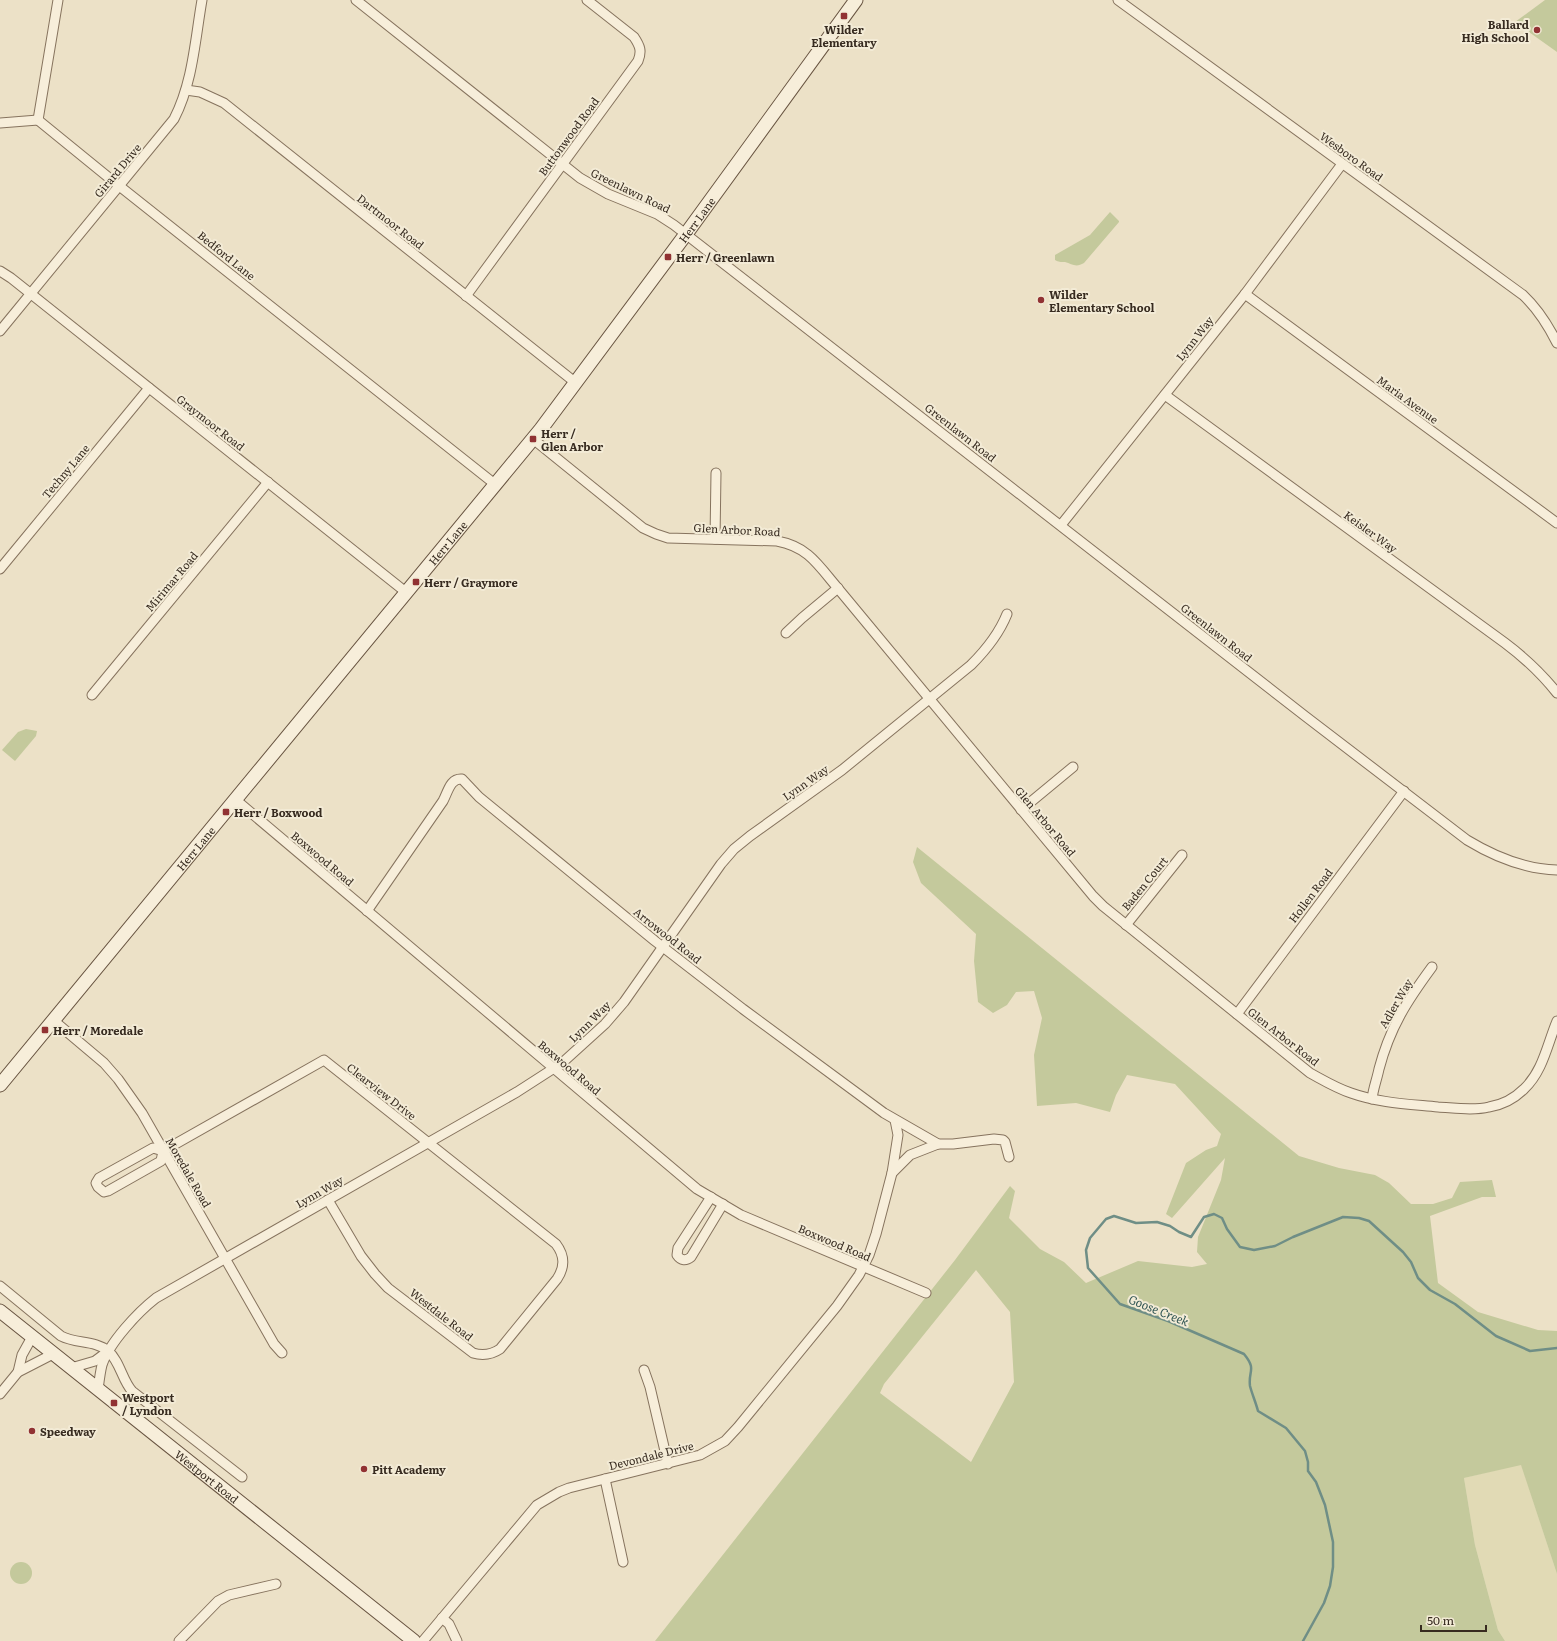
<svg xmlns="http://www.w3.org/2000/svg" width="1557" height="1641" font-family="Literata,serif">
<rect width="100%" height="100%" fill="#ece1c7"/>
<path fill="#e1dab5" d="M1521 1464 1557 1574V1641H1505L1498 1630 1475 1545 1464 1478Z"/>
<g fill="#c4c99c" fill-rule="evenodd">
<path d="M1545 0H1557V52L1515 22Z"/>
<path d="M1110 212 1119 221V222L1084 263C1076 268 1072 264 1065 262 1060 262 1059 262 1055 260V255L1090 235Z"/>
<path d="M26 729 37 731 36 736 15 761 2 750 18 732Z"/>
<path d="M917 847 1299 1156 1339 1168 1375 1175 1389 1183 1411 1204H1433L1452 1198 1460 1182 1492 1180 1496 1197H1482L1430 1216 1438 1283 1478 1312 1538 1330 1557 1331V1574L1521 1465 1464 1478 1475 1545 1498 1630 1505 1641H655L955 1260 1010 1186 1015 1191 1009 1218 1040 1249 1064 1262 1086 1283 1138 1261 1192 1267 1207 1264 1197 1252 1198 1237 1221 1180 1225 1158 1172 1218 1166 1214 1186 1163 1206 1150 1217 1146 1221 1134 1175 1084 1127 1075 1116 1095 1110 1112 1076 1103 1037 1106 1034 1055 1042 1018 1034 991 1016 992 1007 1005 993 1013 978 1002 974 961 976 934 921 883 913 862ZM976 1270 1010 1312 1014 1382 971 1462 880 1393 884 1384Z"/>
<circle cx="21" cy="1573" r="11"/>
</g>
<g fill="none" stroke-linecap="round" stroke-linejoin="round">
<path stroke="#6f8e86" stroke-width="2.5" d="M1303 1641 1324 1603 1330 1586 1333 1567V1542L1325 1505 1316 1482 1308 1471V1462L1305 1451 1286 1428 1258 1411C1256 1403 1252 1394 1250 1386 1248 1370 1257 1370 1244 1354L1168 1321 1120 1304 1088 1268 1086 1250 1090 1238 1106 1219 1114 1216 1136 1223 1157 1222 1170 1226 1179 1232 1191 1237 1204 1217 1214 1214 1222 1218 1227 1229 1240 1247 1254 1250 1275 1246 1293 1237 1343 1217 1359 1218 1369 1221 1403 1252 1411 1262 1418 1278 1430 1290 1455 1304 1496 1336 1530 1351 1557 1348"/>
<g stroke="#86735e" stroke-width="11">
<g id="street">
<path d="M58 0 38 120 108 177 496 485"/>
<path d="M356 0 580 178 608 194 657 214 674 225 1305 716 1467 840C1495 857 1524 869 1557 870"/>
<path d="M1118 0 1523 295C1538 309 1548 325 1557 343"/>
<path d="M186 90 200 92 224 103 576 383"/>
<path d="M0 123 38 120"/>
<path d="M0 271 11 278 407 593"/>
<path d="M1245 294 1557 523"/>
<path d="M466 296 638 61C642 51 640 46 634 37L587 0"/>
<path d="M0 331 174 119C193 82 195 40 202 0"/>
<path d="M1165 395 1505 643C1525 658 1542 674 1557 693"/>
<path d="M533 439 643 528 656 534 668 538 777 541C804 546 815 560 831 580L1093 896 1103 906 1310 1073C1323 1080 1336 1088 1351 1093 1379 1103 1408 1104 1438 1107 1455 1108 1473 1111 1489 1107 1502 1105 1515 1098 1524 1089 1543 1071 1547 1045 1557 1021"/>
<path d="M1061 525 1245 294 1342 164"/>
<path d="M715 539 716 473"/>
<path d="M0 569 149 388"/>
<path d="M786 633 802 618 838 588"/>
<path d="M92 695 268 482"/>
<path d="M236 800 697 1189 741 1215 926 1293"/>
<path d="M1021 810 1073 767"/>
<path d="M367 911 443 801C448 792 450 778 462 779L479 797 655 941 743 1009 884 1113 938 1144H953L994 1139 1003 1140 1005 1142 1009 1157"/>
<path d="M1126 925 1182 855"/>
<path d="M1237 1014 1404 791"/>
<path d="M53 1020 104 1063 118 1079 142 1113 274 1344 282 1353"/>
<path d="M1372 1099C1373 1089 1377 1079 1379 1069 1390 1027 1407 1001 1432 967"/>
<path d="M153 1148 163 1151 161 1161 108 1191 104 1192 98 1187 96 1183 99 1178Z"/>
<path d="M163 1151 324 1060 556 1244C565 1256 565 1267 557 1279L500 1349C491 1355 483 1356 473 1353L388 1288 375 1274 361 1256 328 1200"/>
<path d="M892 1173 910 1155 938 1144"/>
<path d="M711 1197 678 1248 677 1255C681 1261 686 1261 691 1257L723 1204"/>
<path d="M0 1286 61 1336C76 1344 95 1340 108 1351 120 1361 122 1380 132 1391L242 1477"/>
<path d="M71 1368 95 1361 107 1352"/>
<path d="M644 1370 650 1387 668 1464"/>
<path d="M18 1372 22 1355 32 1337"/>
<path d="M98 1390C99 1382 100 1373 102 1365 109 1343 138 1312 156 1298L517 1092 562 1063 605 1024 624 1002 721 864 734 849 750 836 842 770 971 665C986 650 999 634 1007 614"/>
<path d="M0 1394 18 1372 53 1354"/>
<path d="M605 1479 623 1562"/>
<path d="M442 1618 449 1624 457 1641"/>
<path d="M179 1641 218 1601 229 1595 276 1584"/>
<path d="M423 1641 537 1505 559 1492 569 1488 700 1455 725 1441 738 1427 837 1306 859 1275 869 1255 876 1234 892 1173 898 1135 895 1120"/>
</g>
</g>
<g stroke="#685441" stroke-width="15">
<g id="secondary">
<path id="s1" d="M0 1085 541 429 686 234 856 0"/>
<path id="s2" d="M0 1311 414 1641"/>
</g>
</g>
<use href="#street" stroke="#f7eeda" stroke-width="9"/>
<use href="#secondary" stroke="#f7eeda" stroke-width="13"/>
</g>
<g fill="#913233" stroke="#f3ebd6" stroke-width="1.5">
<rect x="840" y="12" width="8" height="8" rx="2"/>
<circle cx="1537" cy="30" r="4"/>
<rect x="664" y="253" width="8" height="8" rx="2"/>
<circle cx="1041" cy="300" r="4"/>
<rect x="529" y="435" width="8" height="8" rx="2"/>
<rect x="412" y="578" width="8" height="8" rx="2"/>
<rect x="222" y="808" width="8" height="8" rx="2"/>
<rect x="41" y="1026" width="8" height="8" rx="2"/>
<rect x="110" y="1399" width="8" height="8" rx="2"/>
<circle cx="32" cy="1431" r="4"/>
<circle cx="364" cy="1469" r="4"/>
</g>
<g text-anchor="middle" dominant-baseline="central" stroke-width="4" stroke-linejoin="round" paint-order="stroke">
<g font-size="11" font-weight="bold" fill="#372b20" stroke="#f3ebd6" text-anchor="start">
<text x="1529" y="24" text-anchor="end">Ballard<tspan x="1529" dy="13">High School</tspan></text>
<text x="844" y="29" text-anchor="middle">Wilder<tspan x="844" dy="13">Elementary</tspan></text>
<text x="676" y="257">Herr / Greenlawn</text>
<text x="1049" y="294">Wilder<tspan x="1049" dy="13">Elementary School</tspan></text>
<text x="541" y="433">Herr /<tspan x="541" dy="13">Glen Arbor</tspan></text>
<text x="424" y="582">Herr / Graymore</text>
<text x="234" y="812">Herr / Boxwood</text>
<text x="53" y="1030">Herr / Moredale</text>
<text x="122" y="1397">Westport<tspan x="122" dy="13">/ Lyndon</tspan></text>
<text x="40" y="1431">Speedway</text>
<text x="372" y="1469">Pitt Academy</text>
</g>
<g font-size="11" fill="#372b20" stroke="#f3ebd6">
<text transform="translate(568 136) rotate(-54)">Buttonwood Road</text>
<text transform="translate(1352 156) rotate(36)">Wesboro Road</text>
<text transform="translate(117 170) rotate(-50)">Girard Drive</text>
<text transform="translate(631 190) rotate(26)">Greenlawn Road</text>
<text stroke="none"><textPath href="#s1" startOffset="1111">Herr Lane</textPath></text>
<text transform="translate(391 221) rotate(38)">Dartmoor Road</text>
<text transform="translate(227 255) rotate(39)">Bedford Lane</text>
<text transform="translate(1194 338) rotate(-52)">Lynn Way</text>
<text transform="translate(1408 399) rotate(36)">Maria Avenue</text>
<text transform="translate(211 422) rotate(38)">Graymoor Road</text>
<text transform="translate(961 432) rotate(38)">Greenlawn Road</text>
<text transform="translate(65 471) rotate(-50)">Techny Lane</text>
<text transform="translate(737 529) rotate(3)">Glen Arbor Road</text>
<text transform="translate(1371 531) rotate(36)">Keisler Way</text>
<text stroke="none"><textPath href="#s1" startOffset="703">Herr Lane</textPath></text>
<text transform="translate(171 581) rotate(-50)">Mirimar Road</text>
<text transform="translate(1217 632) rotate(38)">Greenlawn Road</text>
<text transform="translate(805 782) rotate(-35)">Lynn Way</text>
<text transform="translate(1046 821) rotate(50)">Glen Arbor Road</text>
<text stroke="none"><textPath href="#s1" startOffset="307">Herr Lane</textPath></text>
<text transform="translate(323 858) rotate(40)">Boxwood Road</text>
<text transform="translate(1144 883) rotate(-51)">Baden Court</text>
<text transform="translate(1310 895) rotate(-53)">Hollen Road</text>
<text transform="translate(668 935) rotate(38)">Arrowood Road</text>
<text transform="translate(1395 1003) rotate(-60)">Adler Way</text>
<text transform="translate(589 1021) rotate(-45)">Lynn Way</text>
<text transform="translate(1284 1036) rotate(38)">Glen Arbor Road</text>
<text transform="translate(570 1067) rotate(40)">Boxwood Road</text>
<text transform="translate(382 1091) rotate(38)">Clearview Drive</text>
<text transform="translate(189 1172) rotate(60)">Moredale Road</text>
<text transform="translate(319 1191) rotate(-30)">Lynn Way</text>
<text transform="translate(835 1242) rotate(23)">Boxwood Road</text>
<text transform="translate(442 1314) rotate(38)">Westdale Road</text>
<text transform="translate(651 1455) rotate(-14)">Devondale Drive</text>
<text stroke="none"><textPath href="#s2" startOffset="265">Westport Road</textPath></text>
</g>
<g font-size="12" font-style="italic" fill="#315654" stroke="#f3ebd6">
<text transform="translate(1159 1310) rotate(22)">Goose Creek</text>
</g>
</g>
<path d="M1421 1625v6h65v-6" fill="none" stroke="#372b20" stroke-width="2"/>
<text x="1427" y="1625" font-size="12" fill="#372b20" stroke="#f3ebd6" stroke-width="3" paint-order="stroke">50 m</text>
</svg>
